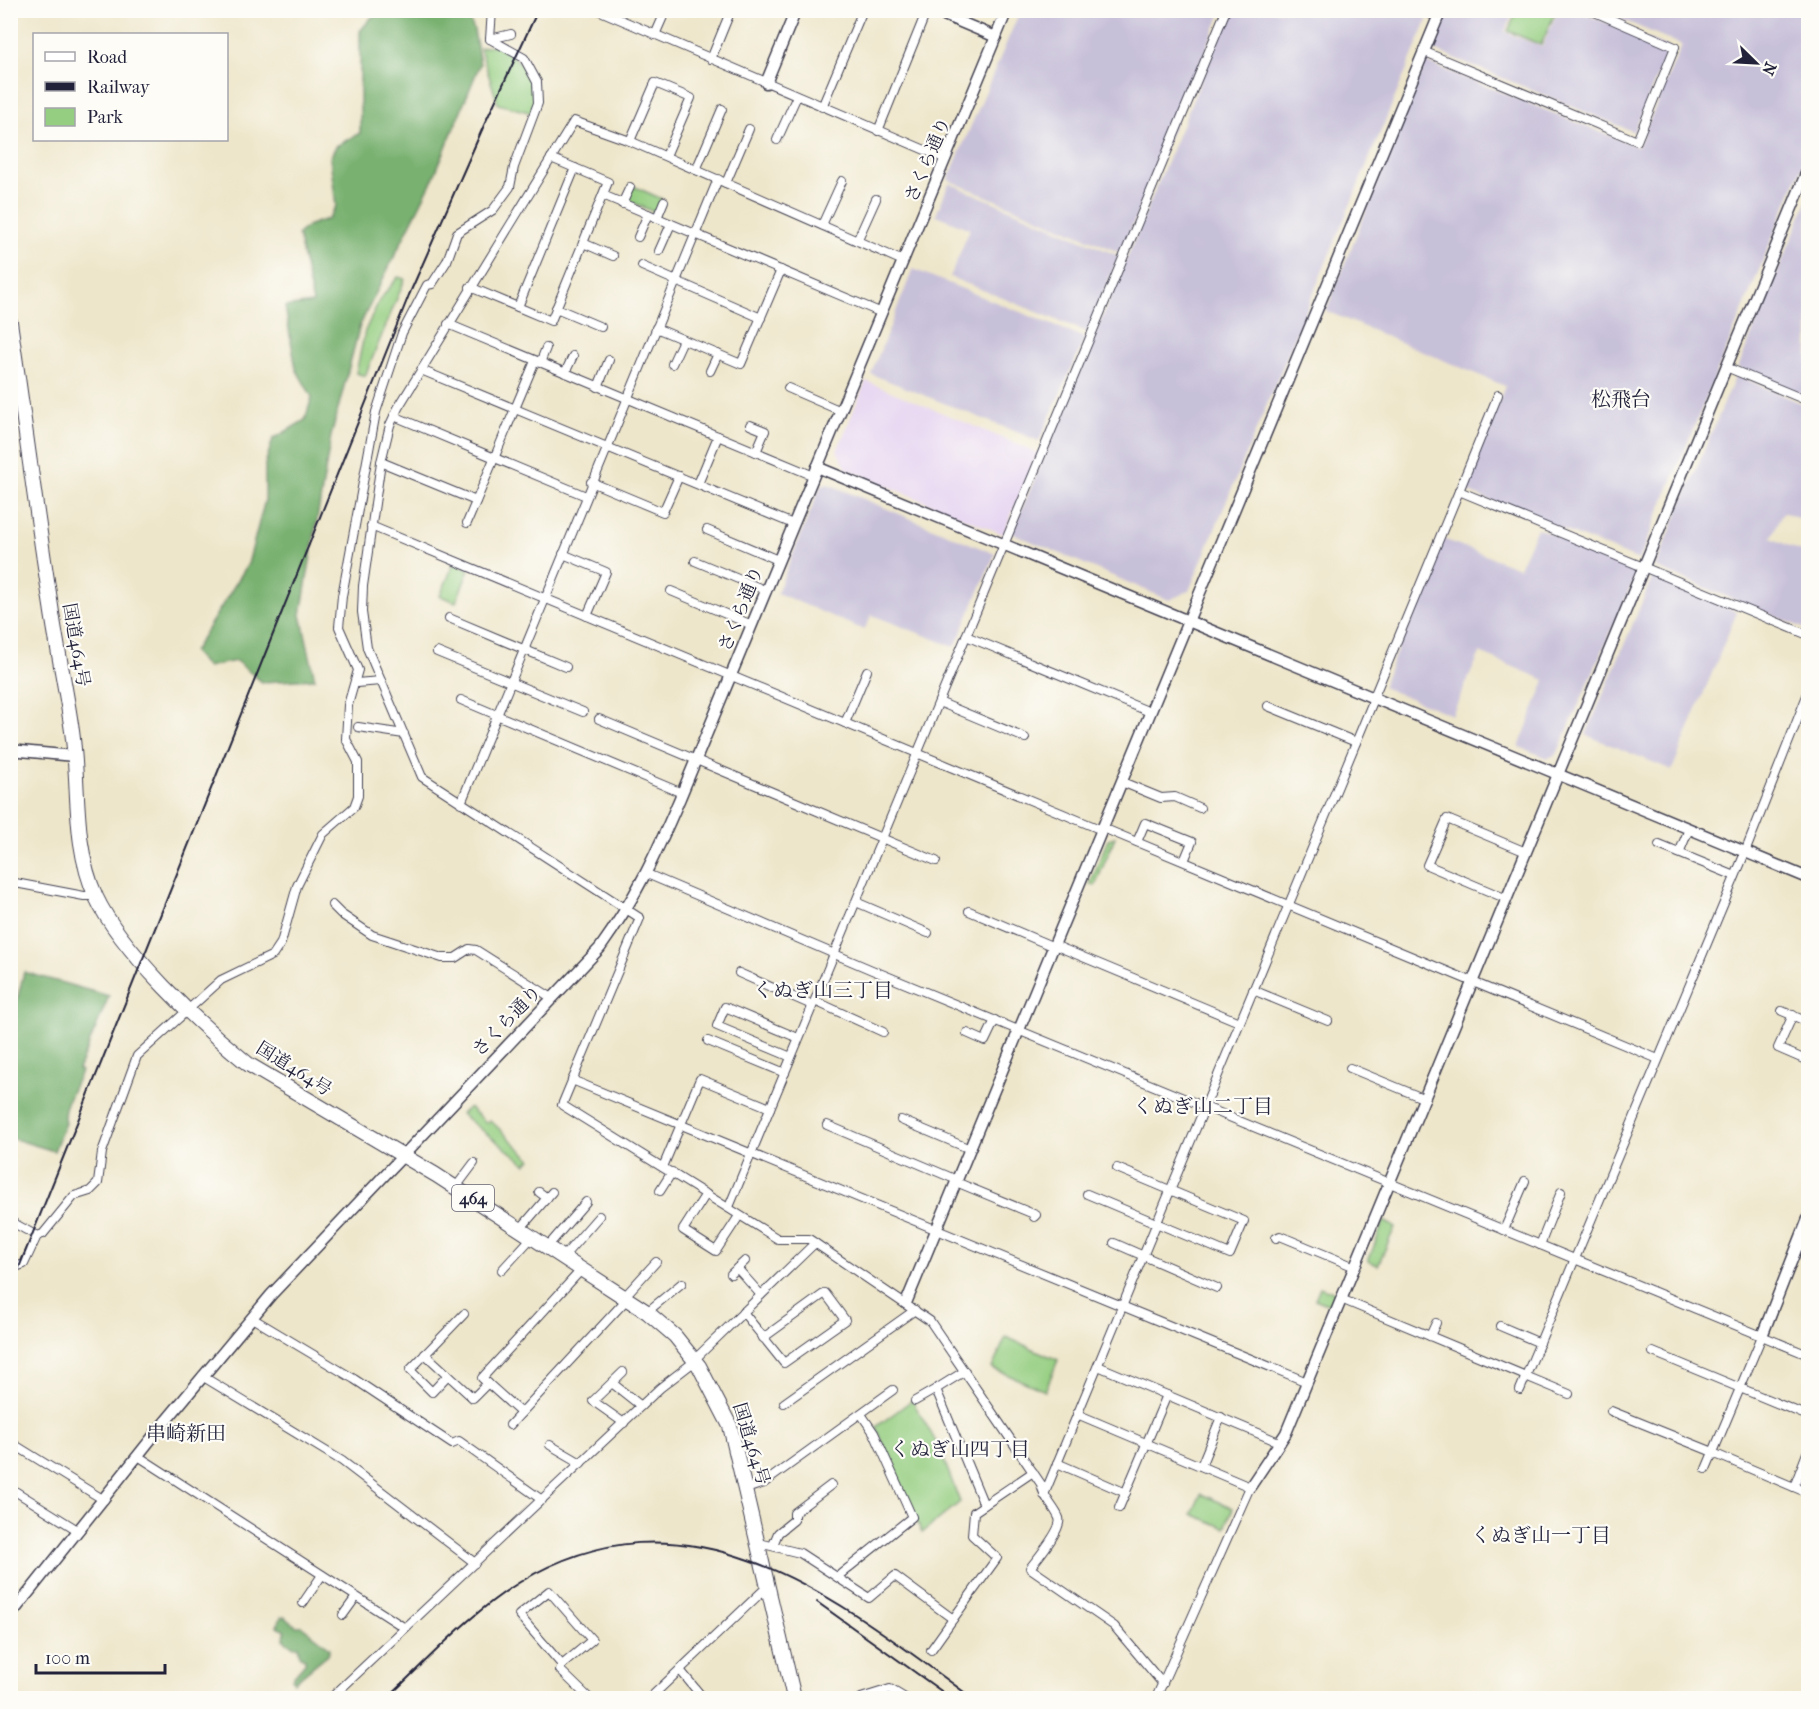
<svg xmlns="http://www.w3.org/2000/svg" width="1819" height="1709" font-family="'IM FELL French Canon','Noto Serif JP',serif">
<rect width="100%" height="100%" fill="#fdfcf7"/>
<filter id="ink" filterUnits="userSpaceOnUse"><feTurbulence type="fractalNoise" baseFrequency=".0167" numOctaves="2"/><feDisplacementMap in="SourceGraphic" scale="12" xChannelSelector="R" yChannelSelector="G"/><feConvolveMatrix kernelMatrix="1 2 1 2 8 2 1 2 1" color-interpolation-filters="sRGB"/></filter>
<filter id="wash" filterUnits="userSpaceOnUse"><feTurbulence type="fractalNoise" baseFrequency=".008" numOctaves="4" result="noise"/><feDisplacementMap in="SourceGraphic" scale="24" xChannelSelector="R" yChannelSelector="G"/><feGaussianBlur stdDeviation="1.35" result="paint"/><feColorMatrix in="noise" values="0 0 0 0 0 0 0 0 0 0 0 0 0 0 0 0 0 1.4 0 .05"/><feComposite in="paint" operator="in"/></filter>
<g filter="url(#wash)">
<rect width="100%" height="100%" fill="#eee6ca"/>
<path fill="#e5d3f1" d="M866 381 1038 453 1003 534 847 469 837 451Z"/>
<g fill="#c7c0d9">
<path d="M1409 10 1428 18 1189 591 1169 600 1012 533 1230 11Z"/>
<path d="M1448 10 1514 11 1505 32 1542 47 1558 11H1577L1669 47 1634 132 1432 49Z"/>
<path d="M1020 11H1222L1121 253 948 180Z"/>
<path d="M1602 11H1808V152L1639 560 1464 490 1505 386 1326 311 1426 62 1638 147 1682 45Z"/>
<path d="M949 183 1119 256 1087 332 950 277 970 229 936 215Z"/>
<path d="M1808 199V397L1738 368Z"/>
<path d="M913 269 1085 338 1039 441 871 374Z"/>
<path d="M1736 375 1808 406V522L1783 512 1771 538 1808 554V630L1655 567Z"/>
<path d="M828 484 995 554 955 647 872 615 864 630 777 593 821 486Z"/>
<path d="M1537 528 1638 570 1557 754 1548 758 1519 747 1545 680 1480 653 1452 715 1382 687 1443 539 1519 568Z"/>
<path d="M1653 576 1737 612 1672 770 1586 735Z"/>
</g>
<g fill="#95ce81" stroke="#5c785e" stroke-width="1.5">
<path d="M1517 11H1556L1541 45 1508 31Z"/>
<path d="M494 45C521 61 546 76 532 113L498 104 480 48Z"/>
<path d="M633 186 662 199 656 213 627 200Z"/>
<path d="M398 277 405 279 365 376 356 373 365 331 379 301Z"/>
<path d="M454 563 469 570 456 602 440 596Z"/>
<path d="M1115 837 1095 886 1090 884 1108 839Z"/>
<path d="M469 1107 487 1123 490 1120 531 1159 526 1164 461 1114Z"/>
<path d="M1384 1221 1395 1227 1378 1265 1368 1261Z"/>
<path d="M1320 1287 1335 1293 1330 1305 1315 1299Z"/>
<path d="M1006 1337 1058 1360 1045 1391 992 1368Z"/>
<path d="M912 1400 939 1447 960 1502 922 1533 876 1427Z"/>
<path d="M1201 1494 1233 1508 1225 1528 1192 1514Z"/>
</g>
<g fill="#78b16f" stroke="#4d6a55" stroke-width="1.5">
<path d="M401 11H466L474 30 480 64 433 179 360 325 331 436 301 615 315 679 262 682 236 661 207 667 193 652 248 564 265 500V464L273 439 305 420 312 397 296 369 285 307 313 303 298 234 309 225 328 219 336 206 330 158 336 146 360 133V31L372 17Z"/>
<path d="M24 972 109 996 78 1070 81 1071C76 1085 60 1109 65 1123L54 1151 11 1138V1024Z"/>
<path d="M281 1617H285L296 1626H302L330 1648 328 1654 294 1682 292 1678 305 1663V1658L300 1656 298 1646 294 1647 284 1640 285 1631 277 1626Z"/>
</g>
</g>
<g filter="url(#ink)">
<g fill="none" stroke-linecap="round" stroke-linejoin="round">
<g stroke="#413f50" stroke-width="10">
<g id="minor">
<path d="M598 10 946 159"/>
<path d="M655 35 666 10"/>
<path d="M490 39 511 34"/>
<path d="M1423 51 1637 141 1675 47 1590 10"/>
<path d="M711 59 731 10"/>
<path d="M822 107 863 10"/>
<path d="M878 131 927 10"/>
<path d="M777 140 797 96"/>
<path d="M630 141 655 83 691 98 666 156"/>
<path d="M696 170 722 109"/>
<path d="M726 183 749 129"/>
<path d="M603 195 882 313"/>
<path d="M622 204 630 187"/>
<path d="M657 218 664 201"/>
<path d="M822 225 842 181"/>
<path d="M638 237 648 214"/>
<path d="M857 241 876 199"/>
<path d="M583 243 613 256"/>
<path d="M659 251 671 224"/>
<path d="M642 266 761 318"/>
<path d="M470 287 551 321 608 182 551 158"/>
<path d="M518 307 575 168"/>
<path d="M556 308 601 327"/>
<path d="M448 324 814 476"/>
<path d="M656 328 741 364 781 270"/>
<path d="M540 363 546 348"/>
<path d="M672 364 683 340"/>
<path d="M1726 367 1808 401"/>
<path d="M421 370 793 524"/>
<path d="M710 371 718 354"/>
<path d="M565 373 573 356"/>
<path d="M598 387 609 360"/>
<path d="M788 388 841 411"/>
<path d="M394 416 586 496"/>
<path d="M750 425 765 431 756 452"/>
<path d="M381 462 363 586 362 612 367 648 422 777 640 918 562 1105 778 1239H809L930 1321 1041 1484C1043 1498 1054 1506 1059 1518 1063 1528 1037 1559 1030 1568L1114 1626 1163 1684"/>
<path d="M591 482 663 512 679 476"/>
<path d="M698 484 718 436"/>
<path d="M1459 491 1498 395"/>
<path d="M476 501 381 462 390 425 398 408 574 121 630 141 903 261"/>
<path d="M467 523 535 361"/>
<path d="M371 526 1102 830"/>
<path d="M707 530 778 560"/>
<path d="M563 554 606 572 587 616"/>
<path d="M695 561 767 591"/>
<path d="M671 591 752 625"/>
<path d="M449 618 566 667"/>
<path d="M966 636 1150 712"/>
<path d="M437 652 583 712"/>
<path d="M356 683 381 681"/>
<path d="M1373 699 1459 491 1808 635"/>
<path d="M461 700 682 793"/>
<path d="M939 702 1025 738"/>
<path d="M1268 706 1356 742"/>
<path d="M599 719 936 861"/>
<path d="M845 723 867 671"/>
<path d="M358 727 404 734"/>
<path d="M1122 782 1161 798 1175 797 1200 808"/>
<path d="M461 803 718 179"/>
<path d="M1103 828 1658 1059"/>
<path d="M1137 842 1145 823 1192 842 1184 861"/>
<path d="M1659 845 1735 876"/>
<path d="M1679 853 1689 829"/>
<path d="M647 874 872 970 1808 1355"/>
<path d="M10 882 84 896H96"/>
<path d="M1507 899 1427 865 1447 819 1526 852"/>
<path d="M856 902 928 933"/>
<path d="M332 905 341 914 372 935 442 958H455L469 949 476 950 552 998"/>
<path d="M969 911 1054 947"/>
<path d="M1054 945 1239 1022"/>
<path d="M739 973 812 1005"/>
<path d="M1253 990 1328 1021"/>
<path d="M815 1001 883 1032"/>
<path d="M1782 1011 1808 1022"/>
<path d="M1793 1015 1778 1048 1808 1061"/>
<path d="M967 1033 985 1041 995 1020"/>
<path d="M708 1041 785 1073"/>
<path d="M791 1057 717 1026 725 1007 798 1038"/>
<path d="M1350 1068 1425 1099"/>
<path d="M572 1080 1307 1382"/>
<path d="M901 1120 970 1149"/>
<path d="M827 1125 957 1180"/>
<path d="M663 1167 700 1079 770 1108"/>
<path d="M956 1182 1036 1215 1034 1217"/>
<path d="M456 1187 474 1163"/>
<path d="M660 1191 672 1172"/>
<path d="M539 1192 547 1198"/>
<path d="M706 1194 683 1230 716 1251 739 1216"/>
<path d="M1087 1194 1230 1254 1244 1221 1117 1168"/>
<path d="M729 1207 1226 10"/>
<path d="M10 1221 37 1236"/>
<path d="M521 1228 552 1192"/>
<path d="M1504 1230 1525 1181"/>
<path d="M1276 1238 1280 1236 1355 1267"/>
<path d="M1114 1243 1217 1288"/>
<path d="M1798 1244 1808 1249"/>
<path d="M1540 1245 1561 1192"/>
<path d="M548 1246 586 1202"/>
<path d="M564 1256 599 1216"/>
<path d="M737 1268 761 1295"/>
<path d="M10 1269 24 1264 37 1236 43 1234 74 1196 90 1191 98 1183 102 1152 137 1056 221 980 273 955 281 943 297 886 323 834 354 807 358 796V762L346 739 348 705 358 670 339 627 342 596 376 412 402 333 427 285 432 284 447 261 457 233 493 210 510 187 514 167 538 103 537 82 524 58 490 39 492 10"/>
<path d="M502 1270 533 1236"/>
<path d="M731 1274 745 1261"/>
<path d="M625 1296 656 1262"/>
<path d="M1341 1299 1569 1394"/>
<path d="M647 1312 682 1283"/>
<path d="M743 1312 784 1363 845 1320 825 1293 763 1338"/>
<path d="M252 1318 354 1379 452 1444 459 1441 542 1500"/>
<path d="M1500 1326 1540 1343"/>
<path d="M1430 1336 1436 1323"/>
<path d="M1653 1352 1808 1416"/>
<path d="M425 1354 473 1398 488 1383"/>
<path d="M694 1360 815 1243"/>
<path d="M1098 1366 1281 1443"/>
<path d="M965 1371 936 1389 984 1505"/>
<path d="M623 1372 593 1401 624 1423"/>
<path d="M448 1375 432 1392 410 1370 464 1314"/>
<path d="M202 1376 342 1461 475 1563"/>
<path d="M612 1383 641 1406"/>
<path d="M1520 1390 1742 860 1808 693"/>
<path d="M915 1401 936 1389"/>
<path d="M784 1403 915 1310"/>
<path d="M1611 1411 1713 1452"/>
<path d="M521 1413 482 1378 583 1268"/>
<path d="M1077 1414 1250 1487 1156 1698"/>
<path d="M510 1425 628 1298"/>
<path d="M10 1442 104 1500"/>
<path d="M550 1445 581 1463"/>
<path d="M1713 1453 1808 1493"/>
<path d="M138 1456 405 1628"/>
<path d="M1057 1463 1126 1493"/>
<path d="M1201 1466 1221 1417"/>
<path d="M1706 1469 1762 1336"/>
<path d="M1794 1487 1807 1453"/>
<path d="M10 1488 79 1531"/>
<path d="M746 1489 764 1483 893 1390"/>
<path d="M1044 1495 1374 699"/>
<path d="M1119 1508 1167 1395"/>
<path d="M759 1543 800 1553 869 1598 895 1576 953 1619 997 1558 972 1535 974 1512 1033 1472"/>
<path d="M773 1545 778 1533 794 1520V1513L831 1485"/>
<path d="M837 1577 912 1517 874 1433 861 1414"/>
<path d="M303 1603 322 1575"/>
<path d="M343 1615 356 1597"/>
<path d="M931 1650 953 1619"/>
<path d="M562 1665 592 1640 549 1591 519 1615 562 1665 560 1670 589 1698"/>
<path d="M680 1670 703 1698"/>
<path d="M331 1698 660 1388 695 1361"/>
<path d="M650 1698 768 1586"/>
<path d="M861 1698 890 1689 905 1698"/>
</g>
</g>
<g stroke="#413f50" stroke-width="13">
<g id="tertiary">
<path d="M932 10 996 37"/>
<path d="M1425 10 1439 16"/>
<path d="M766 83 796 10"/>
<path d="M817 467 1808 878"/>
<path d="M10 750 74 756"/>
<path d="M906 1303 1441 10"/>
<path d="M1762 1336 1808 1219"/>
<path d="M1250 1487 1286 1433 1808 169"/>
<path d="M10 1616 159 1429 271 1295 600 948C636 898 656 854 680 798L1007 10"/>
</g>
</g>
<g stroke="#413f50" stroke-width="16">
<path id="trunk" d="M10 322C24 417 36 511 51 606 57 648 66 689 72 731 80 786 72 844 96 897 121 951 201 1026 248 1064L436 1175 647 1312 675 1336 699 1366 730 1426 794 1698"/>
</g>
<use href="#minor" stroke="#fff" stroke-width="8"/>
<use href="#tertiary" stroke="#fff" stroke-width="10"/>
<use href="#trunk" stroke="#fff" stroke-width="14"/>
<g stroke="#22223b" stroke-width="2">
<path d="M10 1290 409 295 485 123 538 10"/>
<path d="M817 1602 951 1698"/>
<path d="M387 1698C429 1659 471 1612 520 1582 690 1479 837 1598 972 1698"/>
</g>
</g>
</g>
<g text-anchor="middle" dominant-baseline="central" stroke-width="4.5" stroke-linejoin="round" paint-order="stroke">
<rect fill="#fdfcf7" stroke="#646373" stroke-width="1.5" x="452" y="1185" width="42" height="26" rx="4.5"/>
<g font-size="16" font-weight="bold" fill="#22223b">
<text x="473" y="1198">464</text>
</g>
<g font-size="18" fill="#22223b" stroke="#fdfcf7">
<text transform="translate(928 160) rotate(-67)">さくら通り</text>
<text transform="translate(741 609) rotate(-68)">さくら通り</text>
<text transform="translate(76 645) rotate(80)">国道464号</text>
<text transform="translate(507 1021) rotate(-46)">さくら通り</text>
<text transform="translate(294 1069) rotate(32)">国道464号</text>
<text transform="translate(751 1444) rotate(73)">国道464号</text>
</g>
<g font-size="20" fill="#22223b" stroke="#fdfcf7">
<text x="1621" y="399">松飛台</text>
<text x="823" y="990">くぬぎ山三丁目</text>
<text x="1203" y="1106">くぬぎ山二丁目</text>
<text x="186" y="1433">串崎新田</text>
<text x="960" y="1449">くぬぎ山四丁目</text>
<text x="1541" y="1535">くぬぎ山一丁目</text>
</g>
</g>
<rect width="1819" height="1709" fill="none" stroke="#fdfcf7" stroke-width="36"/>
<rect x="33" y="33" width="195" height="108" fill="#fdfcf7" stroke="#a5a5ac" stroke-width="1.5"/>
<rect x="45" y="52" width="30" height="9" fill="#ffffff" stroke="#a5a5ac" stroke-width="1.5"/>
<text x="87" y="63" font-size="18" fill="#22223b">Road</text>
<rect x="45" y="82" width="30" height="9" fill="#22223b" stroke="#a5a5ac" stroke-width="1.5"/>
<text x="87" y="93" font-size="18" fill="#22223b">Railway</text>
<rect x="45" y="108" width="30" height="18" fill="#95ce81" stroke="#a5a5ac" stroke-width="1.5"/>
<text x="87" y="123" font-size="18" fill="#22223b">Park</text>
<g transform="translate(1756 63) rotate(114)" stroke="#fdfcf7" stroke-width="4.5" paint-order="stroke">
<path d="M0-4.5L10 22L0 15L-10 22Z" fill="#22223b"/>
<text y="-9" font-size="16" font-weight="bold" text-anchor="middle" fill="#22223b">N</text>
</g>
<path d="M36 1664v9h129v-9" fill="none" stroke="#22223b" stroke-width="3"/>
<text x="45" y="1664" font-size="18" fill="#22223b" stroke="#fdfcf7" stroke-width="4.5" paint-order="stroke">100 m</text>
</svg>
